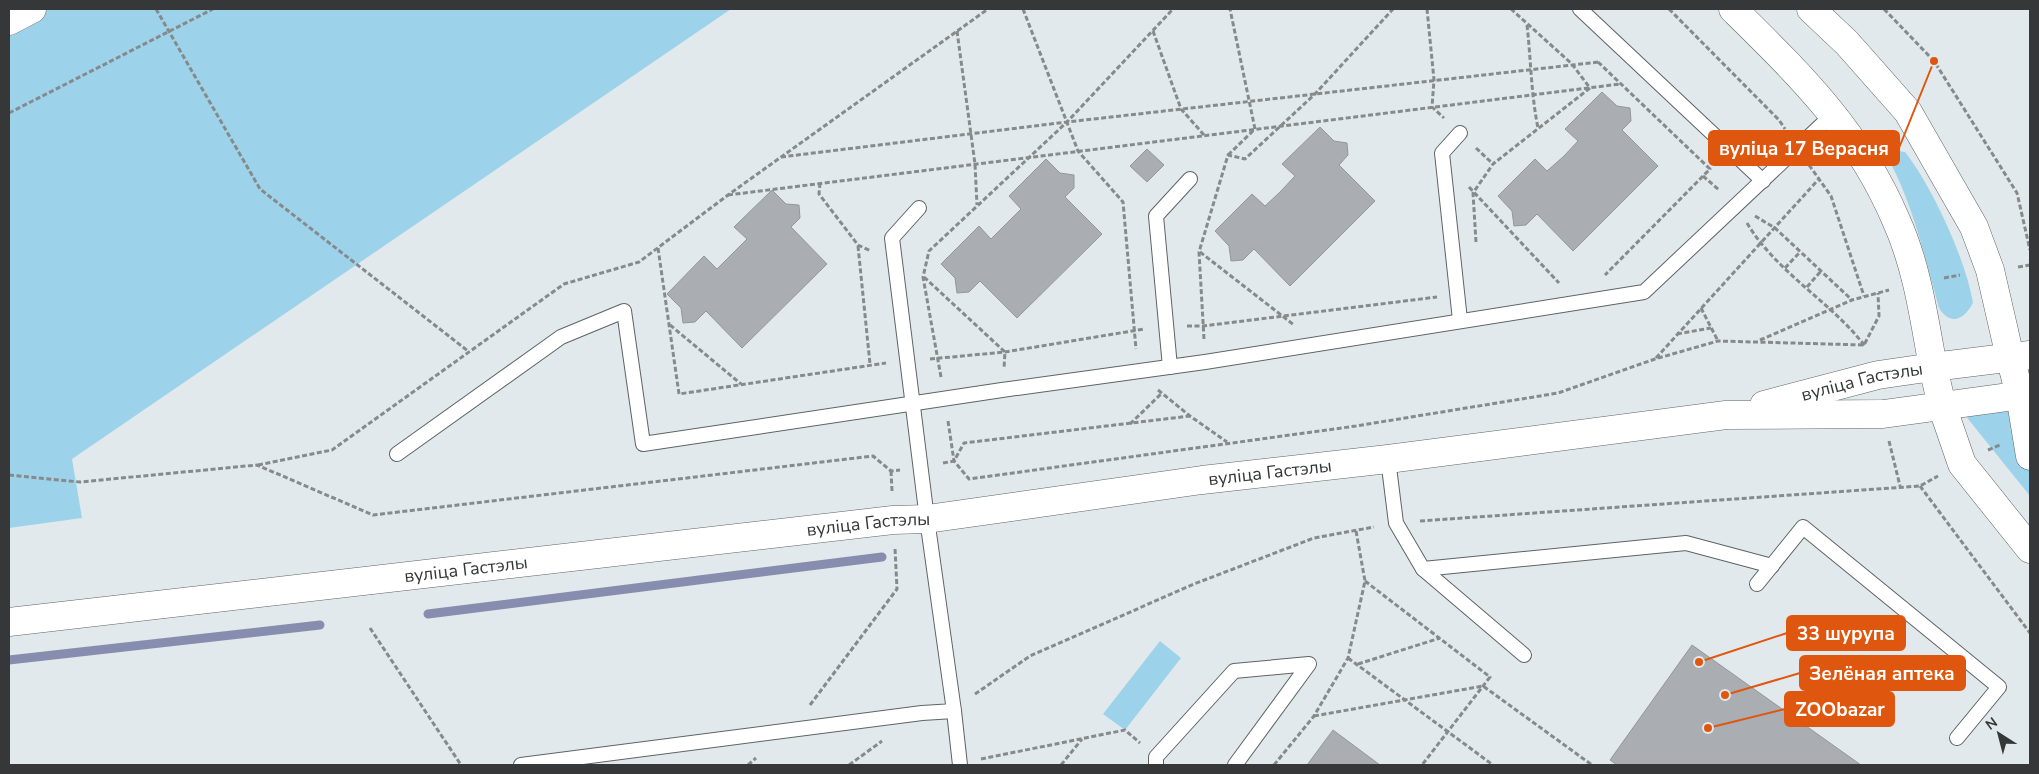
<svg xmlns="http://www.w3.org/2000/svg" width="2039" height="774" font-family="'Nunito Sans',sans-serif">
<rect width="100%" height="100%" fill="#e2e9ec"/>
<g fill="#9dd3ea">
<path d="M37 9H731L72 459 82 518 9 528V25Z"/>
<path d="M1899 151 1905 152C1932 186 1966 260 1973 303 1964 320 1950 326 1939 308 1925 258 1914 208 1890 162L1893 154Z"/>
<path d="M2030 396V496L1956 404Z"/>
<path d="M1160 641 1181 658 1125 730 1103 714Z"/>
</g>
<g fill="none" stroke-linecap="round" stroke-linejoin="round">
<g stroke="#878dae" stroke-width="9">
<path d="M428 614 882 557"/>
<path d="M9 660 320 625"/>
</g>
</g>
<g fill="#aaaeb2" stroke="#93979b">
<path d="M1602 92 1617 106 1630 108 1631 121 1622 130 1658 166 1573 251 1537 214 1526 225 1514 226 1512 211 1498 196 1535 159 1547 171 1564 156 1578 141 1565 129Z"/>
<path d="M1320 127 1334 141 1347 143 1348 155 1339 165 1375 201 1290 286 1254 249 1243 260 1231 261 1229 246 1215 231 1252 194 1265 206 1280 192 1295 176 1282 164Z"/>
<path d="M1147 149 1164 165 1147 182 1130 166Z"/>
<path d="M1046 159 1060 173 1074 175V188L1065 197 1102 234 1017 318 980 281 969 292 957 293 955 278 941 264 979 226 991 239 1021 209 1009 196Z"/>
<path d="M772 190 786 204 799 205 800 218 791 227 827 264 742 348 706 311 695 322 683 323 681 308 667 294 704 256 717 269 747 239 734 227Z"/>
<path d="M1692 645 1861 765H1617L1610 760Z"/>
<path d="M1333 730 1380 765H1307Z"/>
</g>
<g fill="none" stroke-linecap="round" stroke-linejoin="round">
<g stroke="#5e6366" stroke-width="16">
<g id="service">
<path d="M1580 9 1763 181"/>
<path d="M1460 133 1442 153 1460 320"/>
<path d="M1170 367 1156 216 1190 179"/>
<path d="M397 454 561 337 624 311 643 444 1002 390 1205 362 1644 292 1833 114"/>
<path d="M1388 459 1396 523 1423 569 1524 655"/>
<path d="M1423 569 1686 543 1772 566"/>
<path d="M1757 584 1803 527 1999 687 1957 738"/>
<path d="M954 711 960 765"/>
<path d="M521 765 922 713 954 711 927 519 892 238 919 208"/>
<path d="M1156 765V757L1234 671 1309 664 1235 765"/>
</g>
</g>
<g stroke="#5e6366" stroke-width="29">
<g id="minor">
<path d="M2010 357 2020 395 2030 456"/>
<path id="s1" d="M1764 405 1878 375 1933 367 1942 406 1962 464 2030 549"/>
<path id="s2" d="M9 622 893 520 927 519 1202 480 1388 459 1726 415 1883 414 1942 406"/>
</g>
</g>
<g stroke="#5e6366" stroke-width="29">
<g id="secondary">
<path d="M1733 9C1801 76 1858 131 1896 220 1917 266 1924 318 1933 367L2030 355"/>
<path d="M1811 9 1847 43 1908 112 1974 227 1990 270 2010 357"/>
<path d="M9 21 32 9"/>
<path d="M1942 406 2030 394"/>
</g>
</g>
<g stroke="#868a8c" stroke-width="3" stroke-dasharray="5 2.5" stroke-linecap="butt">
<path d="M156 9 260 189 468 351"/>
<path d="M1023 9 1078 151 1123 202 1136 349"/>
<path d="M1427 9 1434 80 1432 107 1444 118"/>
<path d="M1669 9 1779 120 1785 129"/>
<path d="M1884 9 1934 61 2017 193 2030 250"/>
<path d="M1527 25C1531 60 1531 94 1538 128"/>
<path d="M957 31 975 164 977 205"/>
<path d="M1153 31 1181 109 1205 136"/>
<path d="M1598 62 1710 169 1605 275"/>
<path d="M9 113 213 9"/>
<path d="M1476 148 1493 164"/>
<path d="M1228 155 1255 129 1230 9"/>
<path d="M781 157 1067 122 1599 62"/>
<path d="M1809 165 1831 196 1864 296"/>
<path d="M1703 176 1719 190"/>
<path d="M820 183 819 194 858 245 871 251"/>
<path d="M1469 187 1559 283"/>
<path d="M728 195 1620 84"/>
<path d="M1755 216 1775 228 1852 300"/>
<path d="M1747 223C1776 272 1830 301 1865 346"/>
<path d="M1476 242 1473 193 1493 164 1590 88 1572 64 1511 9"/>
<path d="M858 246 870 364"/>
<path d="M658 248 679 394 886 363"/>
<path d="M1200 252 1294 325"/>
<path d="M2018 267 2030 265"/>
<path d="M1785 268 1800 252"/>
<path d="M924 277 1005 352 1004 368"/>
<path d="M1944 278 1960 275"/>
<path d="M1807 287 1821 271"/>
<path d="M1701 308 1718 341"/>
<path d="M670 325 741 384"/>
<path d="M1187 326H1203L1437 297"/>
<path d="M1677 334 1711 328"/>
<path d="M1204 339 1199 252 1228 155 1245 159 1315 94 1393 9"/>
<path d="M1760 340 1852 300 1889 290"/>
<path d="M1656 358 1818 180"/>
<path d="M930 359 1005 352 1144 329"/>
<path d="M941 377 923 277 929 251 1067 122 1173 9"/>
<path d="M1158 390 1190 416 1227 442"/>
<path d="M948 421 954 461 969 479 1356 426 1558 393 1655 359 1718 341 1864 345 1879 316 1878 293"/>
<path d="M1130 424 1162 393"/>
<path d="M1889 441 1900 486"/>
<path d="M1988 450 2000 445"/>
<path d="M943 463 954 461 964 443 1190 416"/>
<path d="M258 465 332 450 564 284 639 262 728 195 988 9"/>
<path d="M891 471 892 491"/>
<path d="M9 475 80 482 257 465 373 515 873 456 891 471 900 470"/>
<path d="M1920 486 2030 633"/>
<path d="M1420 521 1920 486 1938 476"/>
<path d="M1365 581 1490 677 1422 765"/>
<path d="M370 628 461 765"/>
<path d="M1348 658 1493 765"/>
<path d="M1358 664 1440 638"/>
<path d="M975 694 1030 656 1194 584 1314 538 1374 527"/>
<path d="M810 705 897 589 895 548"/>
<path d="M1314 716 1483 686 1592 765"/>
<path d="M981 759 1125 730 1140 743"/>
<path d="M748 765 756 758"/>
<path d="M849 765 882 741"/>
<path d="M1061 765 1082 739"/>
<path d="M1274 765 1314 716 1348 658 1365 581 1356 531"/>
</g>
<use href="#service" stroke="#fff" stroke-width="14"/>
<use href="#minor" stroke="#fff" stroke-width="28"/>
<use href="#secondary" stroke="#fff" stroke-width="28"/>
</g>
<g text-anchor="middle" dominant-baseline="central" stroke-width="5" stroke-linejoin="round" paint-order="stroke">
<g font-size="18" fill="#353738" stroke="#e2e9ec">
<text stroke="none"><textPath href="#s1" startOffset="101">вуліца Гастэлы</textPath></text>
<text stroke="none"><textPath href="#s2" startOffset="1270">вуліца Гастэлы</textPath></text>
<text stroke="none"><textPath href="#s2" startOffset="865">вуліца Гастэлы</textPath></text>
<text stroke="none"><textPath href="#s2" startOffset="460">вуліца Гастэлы</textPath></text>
</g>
</g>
<path fill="none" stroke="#df570e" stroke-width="2" d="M1934 61L1899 148M1699 662L1787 633M1725 695L1800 673M1708 728L1785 709"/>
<g fill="#df570e" stroke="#e2e9ec" stroke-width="2">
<circle cx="1934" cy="61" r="5"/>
<circle cx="1699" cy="662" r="5"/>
<circle cx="1725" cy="695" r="5"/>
<circle cx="1708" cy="728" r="5"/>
</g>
<g fill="#df570e" stroke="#df570e" stroke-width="2">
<rect x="1709" y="131" width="190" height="34" rx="5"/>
<rect x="1787" y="616" width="118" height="34" rx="5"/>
<rect x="1800" y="656" width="165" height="34" rx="5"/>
<rect x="1785" y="692" width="109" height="34" rx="5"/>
</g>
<g font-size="19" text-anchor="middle" font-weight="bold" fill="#fff">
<text x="1804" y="155">вуліца 17 Верасня</text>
<text x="1846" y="640">33 шурупа</text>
<text x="1882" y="680">Зелёная аптека</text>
<text x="1840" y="716">ZOObazar</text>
</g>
<rect width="2039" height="774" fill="none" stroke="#353738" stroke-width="20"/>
<g transform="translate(1999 734) rotate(324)" stroke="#e2e9ec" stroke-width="4" paint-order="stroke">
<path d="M0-4L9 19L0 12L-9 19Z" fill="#353738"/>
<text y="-8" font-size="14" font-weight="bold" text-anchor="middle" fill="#353738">N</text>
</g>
</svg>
